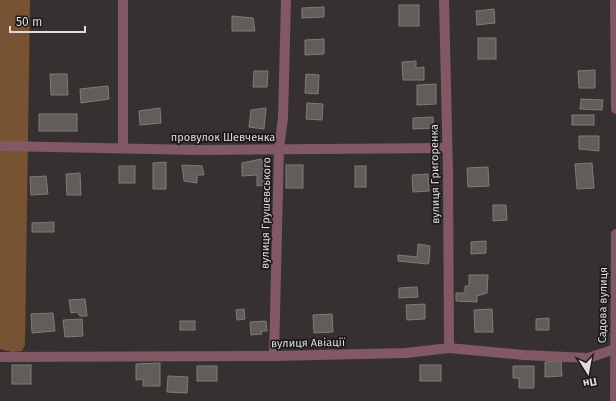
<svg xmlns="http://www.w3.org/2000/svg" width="616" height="401" font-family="'Fira Sans',sans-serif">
<rect width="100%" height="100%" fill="#363030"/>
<path fill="#775333" d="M0 0H30L25 345 22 351 12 352 0 349Z"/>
<g fill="#625c5a" stroke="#807a78">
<rect x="399" y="5" width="20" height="21"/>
<path d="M324 7V17L302 18V8Z"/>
<path d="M494 9 495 23 477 25 476 11Z"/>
<path d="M232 16 253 18 255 31H232Z"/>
<rect x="478" y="38" width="18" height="21"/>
<path d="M324 39V54L305 55V40Z"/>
<path d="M416 61V68L424 67V80H403L402 62Z"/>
<path d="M595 70V88H579L578 71Z"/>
<path d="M254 71H268L267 87H253Z"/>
<path d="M50 74H67L68 95H51Z"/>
<path d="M306 74 319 75 318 94 305 93Z"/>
<path d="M436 84V104L417 105V85Z"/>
<path d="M108 86 109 99 81 103 80 89Z"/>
<path d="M581 99 603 100 602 110 580 109Z"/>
<path d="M307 103 323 104 322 120 306 119Z"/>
<path d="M160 108 161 123 140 125 139 111Z"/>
<path d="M266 108 264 129 249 127 251 110Z"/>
<rect x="39" y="114" width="38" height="17"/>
<rect x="572" y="115" width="22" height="10"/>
<path d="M433 117V128L413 129V118Z"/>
<path d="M579 136H599V151L579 149Z"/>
<path d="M261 159 265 167V185L257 186V175L242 176V163Z"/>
<path d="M166 162V189H153V163Z"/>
<path d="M592 163 594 188 577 189 575 164Z"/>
<path d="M182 165 202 166 204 175H197V183L184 181Z"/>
<rect x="286" y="165" width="17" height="23"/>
<rect x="119" y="166" width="16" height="17"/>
<rect x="355" y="166" width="11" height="21"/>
<path d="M488 167 489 186 468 187 467 168Z"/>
<path d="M80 173 81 195H67L66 174Z"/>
<path d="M428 174 429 191 413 192 412 175Z"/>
<path d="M46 176 48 194 31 195 30 177Z"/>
<path d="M493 205H506L507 220 493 221Z"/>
<path d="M54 222V232H32V223Z"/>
<path d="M486 241V253L471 254V242Z"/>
<path d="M418 244 430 246 429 262 428 264 398 261V255L417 257Z"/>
<path d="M469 275H488L487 293 477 296V302L456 301V293H465V286H469Z"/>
<path d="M417 287 418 297 399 298V288Z"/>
<path d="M85 299 87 316H80L77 312 71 313 69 300Z"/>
<path d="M425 304V319L407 320 406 305Z"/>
<path d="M244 309 245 319 237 320 236 310Z"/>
<path d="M492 309 493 332H475L474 310Z"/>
<path d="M53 313 55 331 32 333 31 314Z"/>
<path d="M332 314 333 332 314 333 313 315Z"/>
<path d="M549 318V330H536V319Z"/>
<path d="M82 319 83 336 65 337 63 320Z"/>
<rect x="180" y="321" width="15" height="9"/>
<path d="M266 321 267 331H261L262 334 251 335 250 322Z"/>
<path d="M561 361 562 376 545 377V362Z"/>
<path d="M160 363V386H143V379L136 380V364Z"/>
<rect x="12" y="365" width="19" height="19"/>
<rect x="420" y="365" width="21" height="16"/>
<rect x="197" y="366" width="20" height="15"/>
<path d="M513 366H534V388H519V378H513Z"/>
<path d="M168 376 188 377 187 393 167 392Z"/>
</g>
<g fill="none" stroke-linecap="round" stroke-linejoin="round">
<g stroke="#815863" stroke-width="10">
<path d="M123 0V148"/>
<path d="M444 0 448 171 449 348"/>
<path d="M615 0 616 109"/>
<path d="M0 146 199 150 447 148"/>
<path d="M274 356 279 148 283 118 286 0"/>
<path d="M0 357 274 356 406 353 449 348 524 355 588 358 615 349"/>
<path d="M615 401 616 234"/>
</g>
</g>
<g text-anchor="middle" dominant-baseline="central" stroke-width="3.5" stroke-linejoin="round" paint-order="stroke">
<g font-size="11" fill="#dfdcdb" stroke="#1b1919">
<text x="223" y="137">провулок Шевченка</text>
<text transform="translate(435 174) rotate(-91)">вулиця Григоренка</text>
<text transform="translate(266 213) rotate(-89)">вулиця Грушевського</text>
<text transform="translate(603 305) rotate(-89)">Садова вулиця</text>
<text transform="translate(308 343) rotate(-1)">вулиця Авіації</text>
</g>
</g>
<g transform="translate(588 373) rotate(169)" stroke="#1b1919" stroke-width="3" paint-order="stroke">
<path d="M0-3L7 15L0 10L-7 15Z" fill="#dfdcdb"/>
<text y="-6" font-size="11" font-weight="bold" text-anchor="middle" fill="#dfdcdb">Пн</text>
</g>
<path d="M10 26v6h75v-6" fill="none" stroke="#dfdcdb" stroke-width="2"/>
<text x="16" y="26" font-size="12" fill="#dfdcdb" stroke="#1b1919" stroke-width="3" paint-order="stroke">50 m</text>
</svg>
